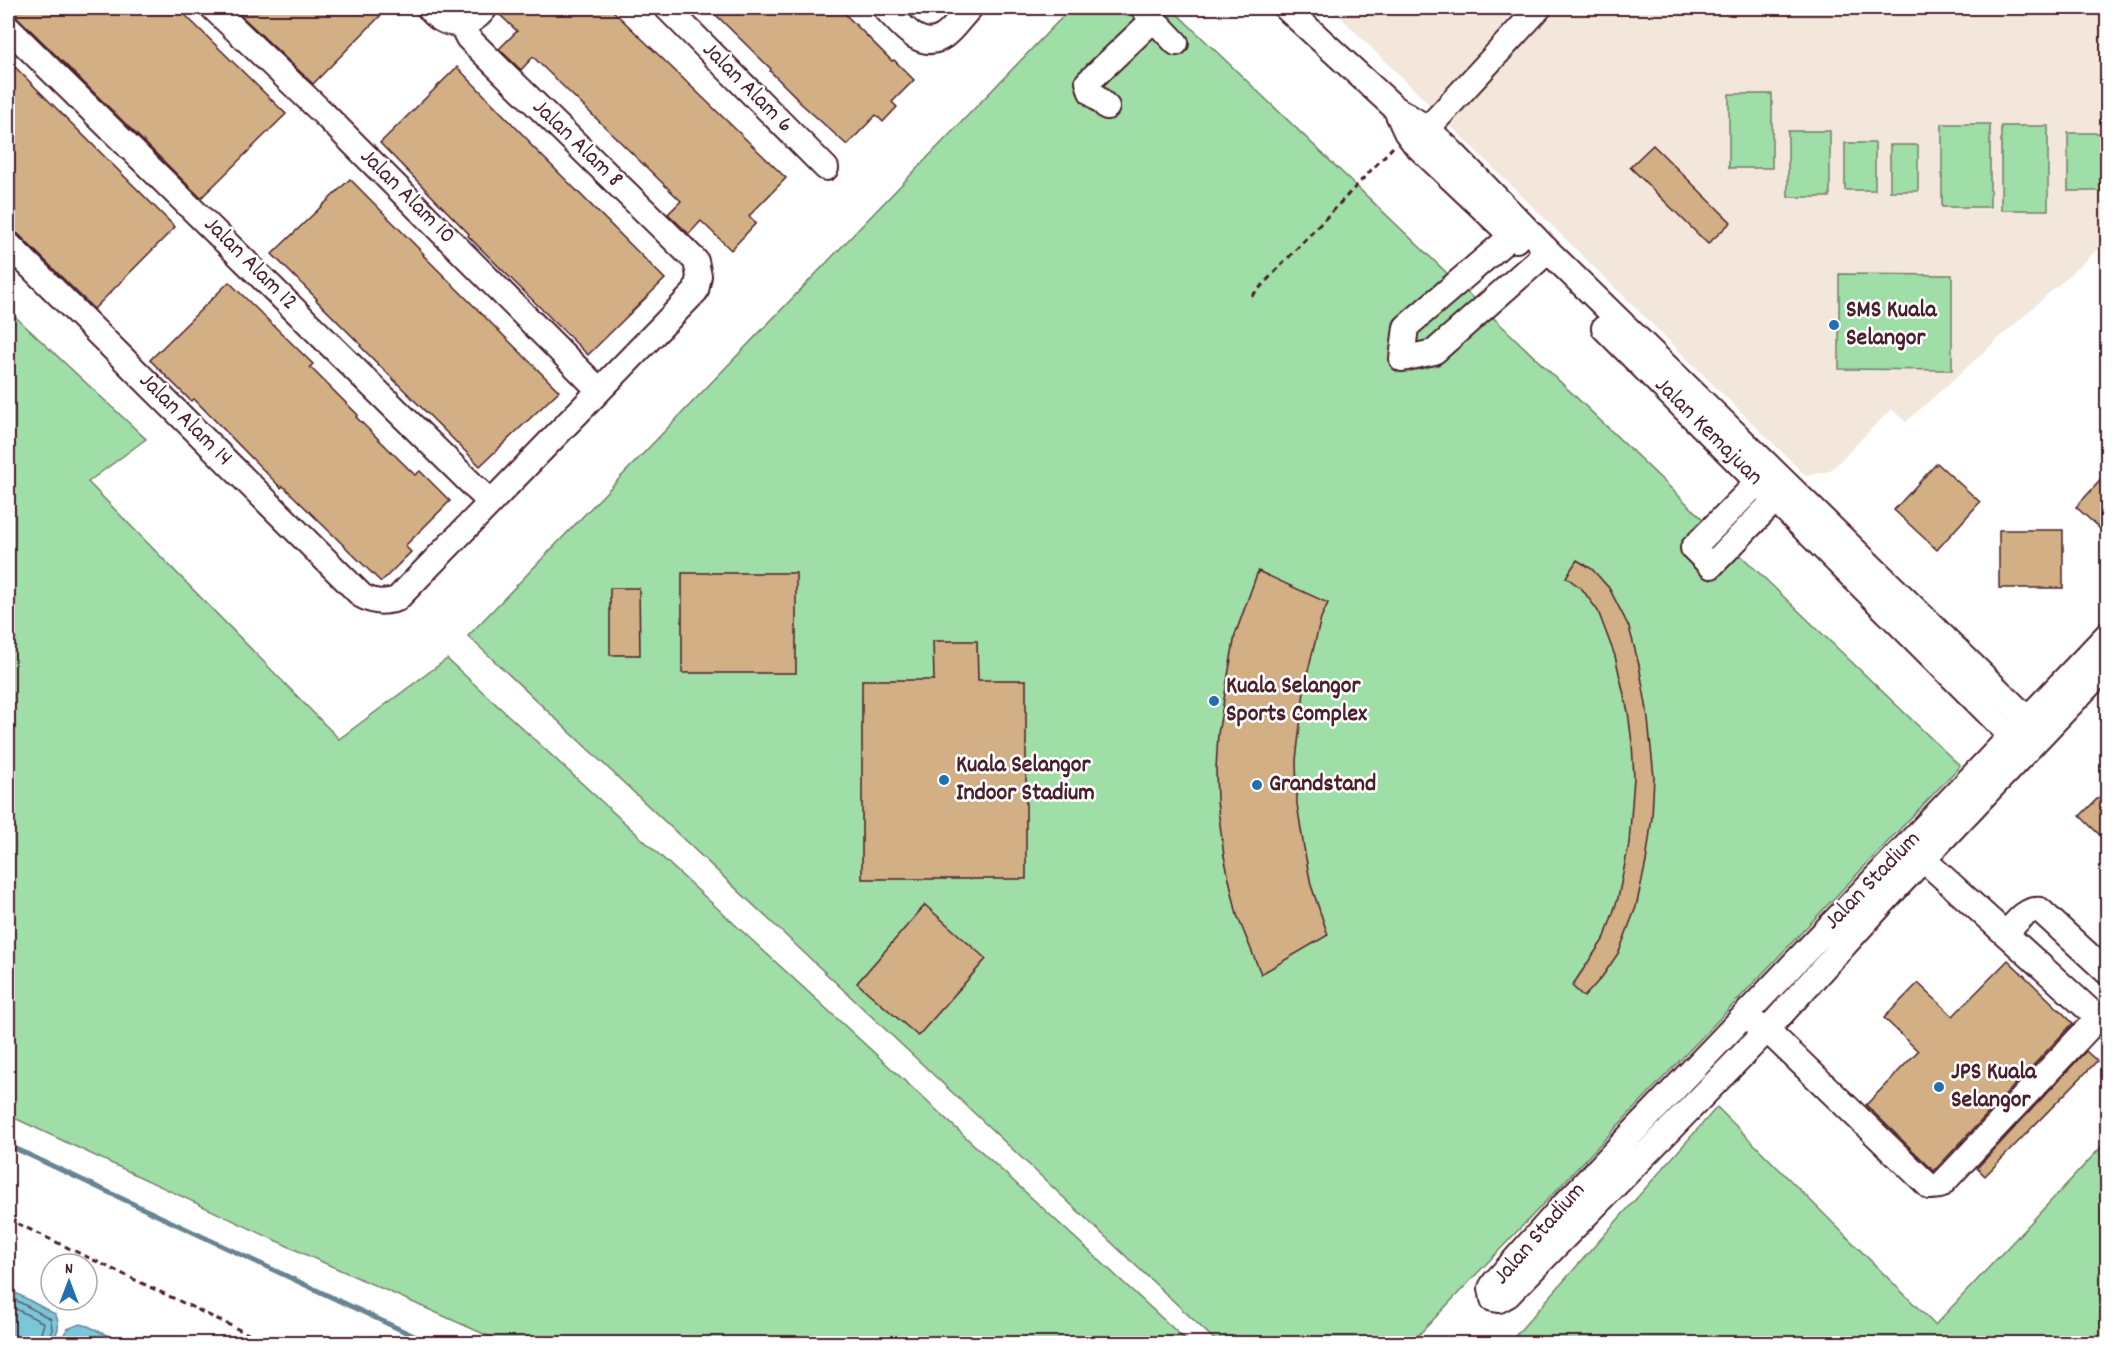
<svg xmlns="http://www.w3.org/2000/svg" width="2115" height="1351" font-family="Dekko,sans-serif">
<rect width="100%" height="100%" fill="#fff"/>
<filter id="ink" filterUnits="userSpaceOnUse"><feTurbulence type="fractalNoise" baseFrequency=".0167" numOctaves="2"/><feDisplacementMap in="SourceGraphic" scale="12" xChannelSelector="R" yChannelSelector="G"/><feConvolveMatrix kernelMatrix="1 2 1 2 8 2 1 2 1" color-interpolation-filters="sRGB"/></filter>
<g filter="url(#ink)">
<path fill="#f2e7da" d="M1331 8H2107V241L1906 422 1891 409 1830 471 1806 476Z"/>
<g fill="#9fdea7" stroke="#747e69" stroke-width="1.5">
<path d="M1071 8H1171L1960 766 1411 1343H1218L468 636Z"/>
<rect x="1729" y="94" width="43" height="74"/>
<rect x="1942" y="124" width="48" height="83"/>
<rect x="2001" y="126" width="47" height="84"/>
<rect x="1788" y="131" width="42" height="66"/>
<rect x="2068" y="133" width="39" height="58"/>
<rect x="1845" y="143" width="30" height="47"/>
<rect x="1890" y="145" width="28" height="46"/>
<path d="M1839 274 1952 275V370L1839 369Z"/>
<path d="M8 310 146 439 88 482 339 739 447 659 1189 1343H504L311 1257 8 1115Z"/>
<path d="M1717 1107 1935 1325 2107 1141V1343H1509Z"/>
</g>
<g fill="#7ac7d9" stroke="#678493" stroke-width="1.5">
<path d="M8 1289 55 1314C62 1325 57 1334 51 1343H8Z"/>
<path d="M80 1324 88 1326 123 1343H59L67 1329Z"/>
</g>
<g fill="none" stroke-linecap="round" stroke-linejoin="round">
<g stroke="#5d6271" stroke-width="1.5">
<path d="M8 1296 51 1319 52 1330 46 1344"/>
<path d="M8 1305 44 1323 38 1344"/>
</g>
<path stroke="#678493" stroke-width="5" d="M8 1145 431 1344"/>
</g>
<g fill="#d2af84" stroke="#4a1f2b" stroke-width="1.5">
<path d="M8 8H178L286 114 201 198Z"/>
<path d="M233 8H388L313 84Z"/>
<path d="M508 8H610L786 178 749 216 756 223 731 250 701 221 689 234 668 214 681 201 533 57 521 70 499 49 517 31 500 15Z"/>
<path d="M722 8H839L892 61 894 60 914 80 892 102 897 107 883 122 876 115 847 145 796 99 797 98 770 71 771 69 715 14Z"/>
<path d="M8 60 175 227 94 309 18 234 8 230Z"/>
<path d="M457 67 530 142 529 143 665 279 588 355 468 236 469 234 380 143Z"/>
<path d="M1653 145 1731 222 1708 244 1630 167Z"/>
<path d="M350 179 424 254 423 255 559 391 480 466 360 346 361 345 316 300 317 299 272 254Z"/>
<path d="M229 282 313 364 310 367 358 415 356 417 415 475 420 471 450 501 405 546 411 552 381 582 283 486 281 488 194 399 191 401 150 360Z"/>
<path d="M1937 463 1980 502 1937 550 1894 510Z"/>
<path d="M2108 472V536L2076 507Z"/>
<rect x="1999" y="530" width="64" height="58"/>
<path d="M1577 560 1592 569 1609 588 1629 627 1639 665 1647 710 1654 777 1652 817 1646 862 1636 907 1619 952 1602 977 1584 997 1572 986 1605 937 1618 898 1629 844 1634 778 1632 743 1628 712 1615 656 1598 611 1582 589 1566 577Z"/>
<path d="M1258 571 1328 603 1321 618 1305 683 1296 760 1297 804 1304 848 1311 885 1328 935 1261 974 1237 915 1224 856 1217 801 1216 769 1218 734 1235 635Z"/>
<rect x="682" y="573" width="114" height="100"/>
<path d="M610 588H639L640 655H610Z"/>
<path d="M933 641H977L978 680H1026V879H862V680H934Z"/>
<path d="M2099 797 2108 805V843L2080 816Z"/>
<path d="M925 905 986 959 918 1036 857 983Z"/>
<path d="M2008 960 2073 1023 1934 1171 1866 1105 1918 1051 1884 1018 1918 983 1953 1016Z"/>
<path d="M2086 1051 2097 1061 1985 1176 1977 1168Z"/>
</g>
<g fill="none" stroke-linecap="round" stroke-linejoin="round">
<g stroke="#4a1f2b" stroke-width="28">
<g id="minor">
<path d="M213 8 324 114 599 390"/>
<path d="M429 8C444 29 470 29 485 8"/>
<path d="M667 8 826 168"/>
<path d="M885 8C899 22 920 53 944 36 953 30 962 16 970 8"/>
<path d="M1143 8 1176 43"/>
<path d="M1286 8 1395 108 1427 128 1453 153 1545 248 2039 730"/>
<path d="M8 28 490 502"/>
<path d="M1107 107 1091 92 1088 82 1154 19"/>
<path d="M1395 108 1406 132 1415 144 1516 240"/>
<path d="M1418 139 1539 8"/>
<path d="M1523 226 1406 327 1402 359 1434 352 1537 261 1545 248"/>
<path d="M8 244 362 596C375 603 383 603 397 599L696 291 699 276 696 261 468 38 461 24"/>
<path d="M1604 328 2022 747"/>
<path d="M1768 472 1693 548 1711 566 1775 500 1784 489"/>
<path d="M2108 634 1560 1209 1494 1283 1491 1288 1493 1299 1499 1300 1508 1295 1767 1030 1901 883 2108 665"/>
<path d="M2006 934C2015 924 2025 908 2040 910L2108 973"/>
<path d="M1755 1023 1767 1030 1930 1187 1940 1186 2098 1018 1923 859"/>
</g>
</g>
<g stroke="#4a1f2b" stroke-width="3" stroke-dasharray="6 4.5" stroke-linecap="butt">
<path d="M1252 296 1393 147"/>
<path d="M8 1219 269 1344"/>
</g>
<use href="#minor" stroke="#fff" stroke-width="24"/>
</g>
</g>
<g fill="#1f6fb2" stroke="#fff" stroke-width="2">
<circle cx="1834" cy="325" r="6"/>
<circle cx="1214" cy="701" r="6"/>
<circle cx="944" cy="780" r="6"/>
<circle cx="1257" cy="785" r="6"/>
<circle cx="1939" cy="1087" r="6"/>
</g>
<g text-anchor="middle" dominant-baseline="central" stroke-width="5" stroke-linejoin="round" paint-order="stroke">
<g font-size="24" fill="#4a1f2b" stroke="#fff">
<text transform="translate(747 88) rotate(45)">Jalan Alam 6</text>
<text transform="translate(577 144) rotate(44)">Jalan Alam 8</text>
<text transform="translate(407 197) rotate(45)">Jalan Alam 10</text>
<text transform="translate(250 264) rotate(45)">Jalan Alam 12</text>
<text transform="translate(185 420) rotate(45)">Jalan Alam 14</text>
<text transform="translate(1708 432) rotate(45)">Jalan Kemajuan</text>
<text transform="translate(1873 881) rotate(-46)">Jalan Stadium</text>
<text transform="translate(1540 1234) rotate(-49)">Jalan Stadium</text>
</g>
<g font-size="24" font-weight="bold" fill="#4a1f2b" stroke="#fff" text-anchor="start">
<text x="1846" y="311">SMS Kuala<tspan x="1846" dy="28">Selangor</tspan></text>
<text x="1226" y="687">Kuala Selangor<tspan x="1226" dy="28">Sports Complex</tspan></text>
<text x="956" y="766">Kuala Selangor<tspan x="956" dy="28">Indoor Stadium</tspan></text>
<text x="1269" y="785">Grandstand</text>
<text x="1951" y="1073">JPS Kuala<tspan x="1951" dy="28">Selangor</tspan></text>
</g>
</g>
<rect width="2115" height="1351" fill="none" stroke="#fff" stroke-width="30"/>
<rect x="15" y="15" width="2085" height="1321" fill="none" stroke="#4a1f2b" stroke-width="2" filter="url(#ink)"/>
<g transform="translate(69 1282)"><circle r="28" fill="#ffffff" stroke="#b7a5aa" stroke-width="1.5"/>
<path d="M0-4.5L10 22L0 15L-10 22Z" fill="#1f6fb2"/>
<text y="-9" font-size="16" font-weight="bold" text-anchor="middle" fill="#4a1f2b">N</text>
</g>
</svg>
